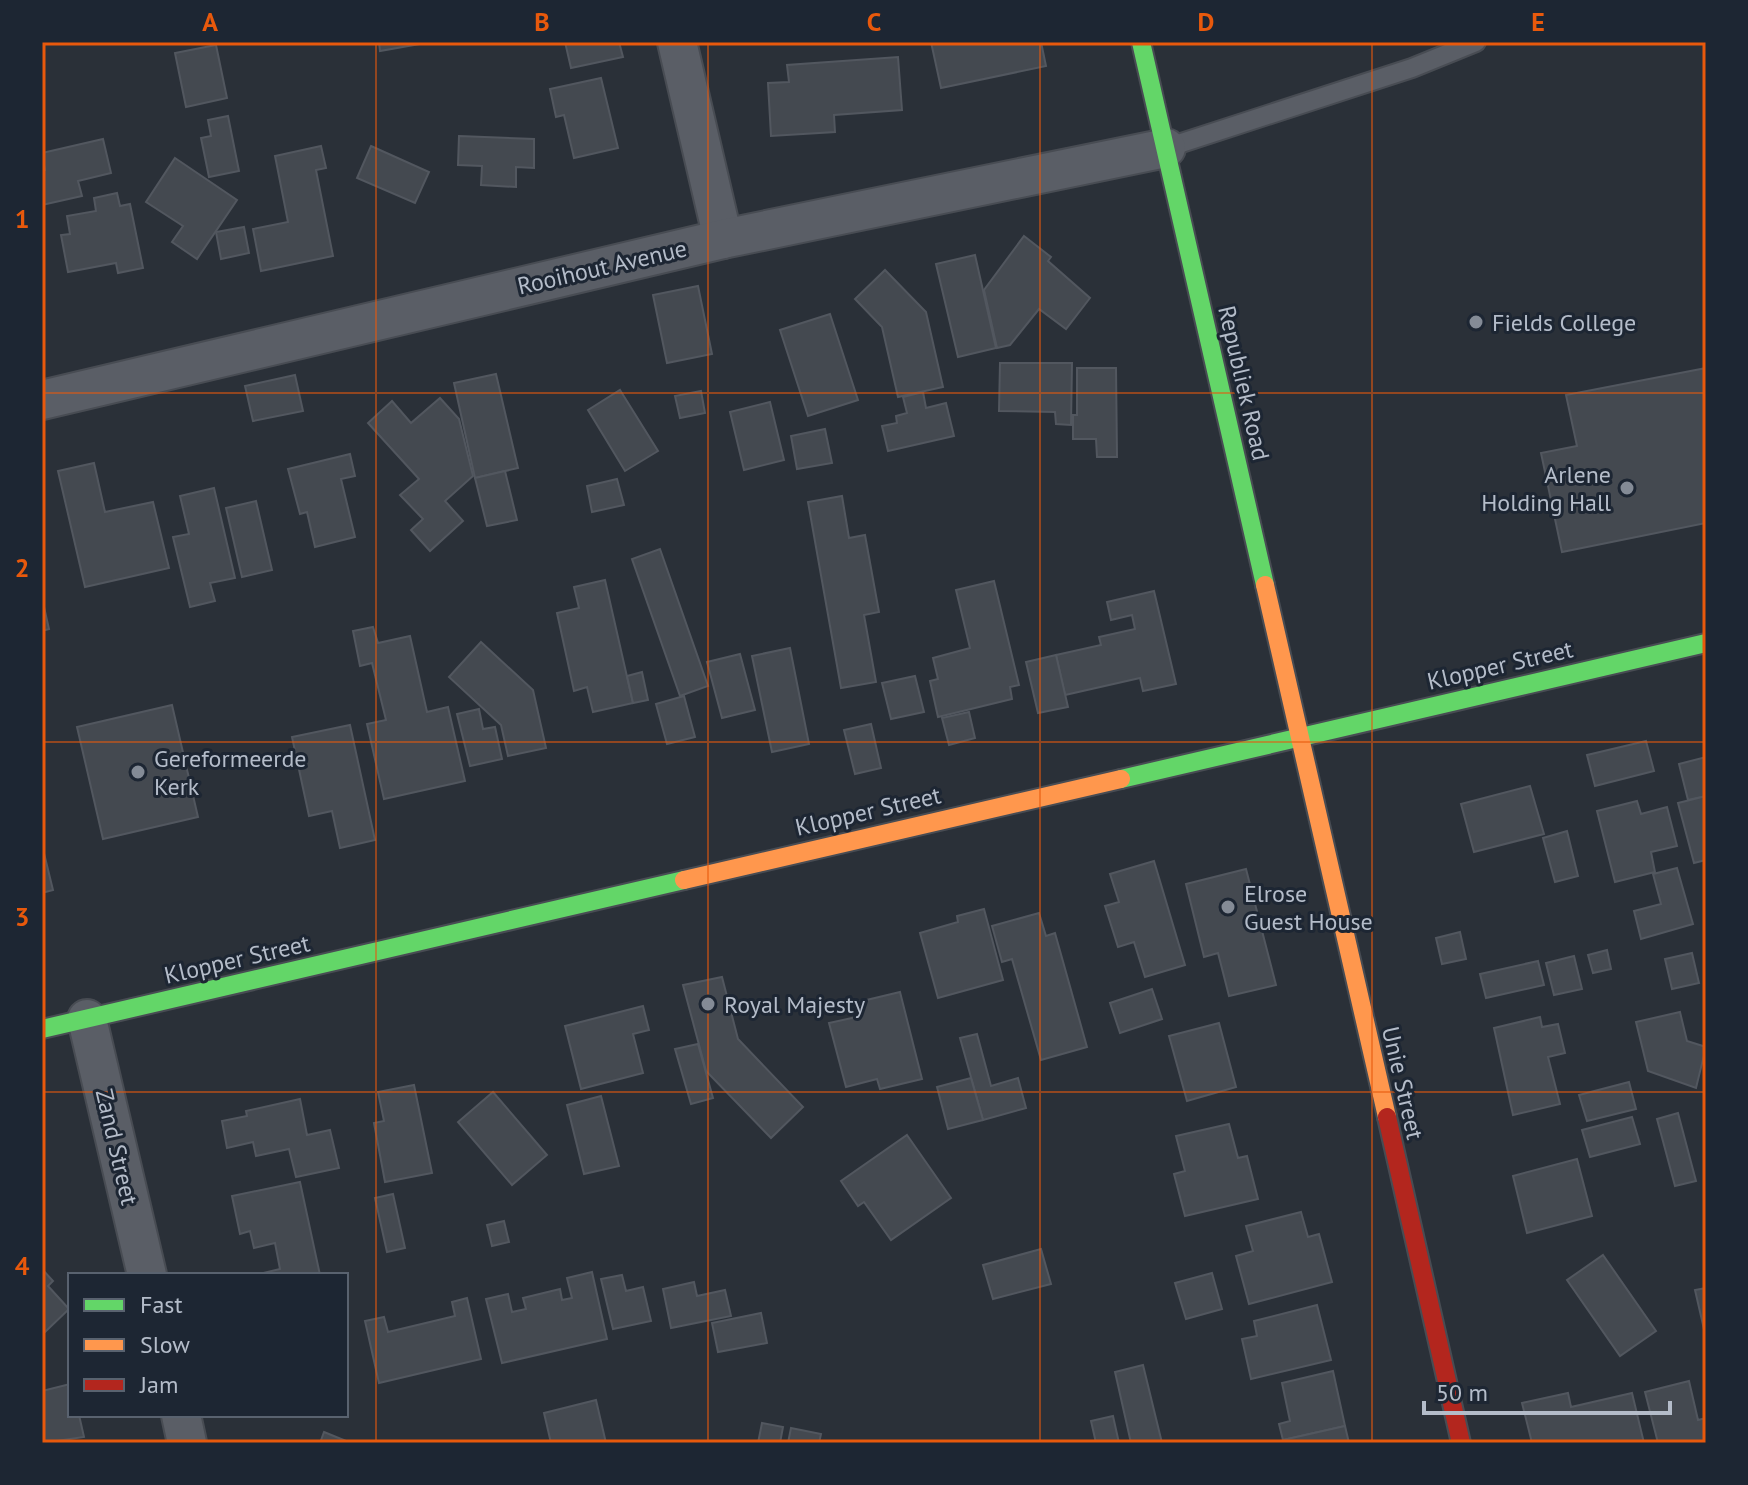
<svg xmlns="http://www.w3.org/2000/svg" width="1748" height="1485" font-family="'PT Sans',sans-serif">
<rect width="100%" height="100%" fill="#2a3038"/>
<g fill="#444950" stroke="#52575f" stroke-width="2">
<path d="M379 42H431L380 51Z"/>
<path d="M565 42H619L623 57 571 68Z"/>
<path d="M931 42H1041L1046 66 941 88Z"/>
<path d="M216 45 227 98 186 107 175 53Z"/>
<path d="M898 57 902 110 834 115 835 132 771 136 768 83 789 82 787 65Z"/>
<path d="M601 78 618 148 574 158 564 115 556 117 550 89Z"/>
<path d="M228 116 239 171 209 177 201 138 211 136 208 120Z"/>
<path d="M459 136 534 139V168L516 167V187L481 185 482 166 458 165Z"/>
<path d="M103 139 111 173 78 181 82 196 42 205V171L45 170 42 153Z"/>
<path d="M321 146 326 168 316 170 333 256 261 271 253 229 288 222 275 156Z"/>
<path d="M371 146 429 172 415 203 357 178Z"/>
<path d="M175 158 237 200 197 259 172 242 183 226 146 202Z"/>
<path d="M117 193 120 206 130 204 143 268 118 273 116 263 68 272 61 235 70 234 67 216 96 211 94 198Z"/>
<path d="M244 227 249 253 221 259 216 232Z"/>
<path d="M1024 236 1051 257 1048 261 1090 298 1066 329 1039 309 1010 345 997 348 984 290Z"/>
<path d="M975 255 996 348 958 357 936 264Z"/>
<path d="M885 270 926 312 943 387 898 397 882 327 855 299Z"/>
<path d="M698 286 712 354 667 363 653 295Z"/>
<path d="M830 314 858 400 808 416 780 330Z"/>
<path d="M1000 363H1072L1071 425 1056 424 1055 412 999 411Z"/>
<path d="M1077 368H1116L1117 457H1097L1096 439H1073V415H1077Z"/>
<path d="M1706 368V523L1562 552 1541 453 1577 446 1566 395Z"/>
<path d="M496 374 518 468 475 478 454 383Z"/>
<path d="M295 375 303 411 253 421 245 386Z"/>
<path d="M620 390 658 451 625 471 588 410Z"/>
<path d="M701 391 705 413 680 418 675 396Z"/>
<path d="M923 392 926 408 946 403 954 436 888 451 882 426 897 423 896 416 907 413 903 397Z"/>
<path d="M440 398 459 419 473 476 445 501 463 521 430 551 411 530 423 519 400 495 419 479 368 423 392 401 411 423Z"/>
<path d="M770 402 784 460 744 470 730 412Z"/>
<path d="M825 429 832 463 797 469 791 436Z"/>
<path d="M350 454 355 476 341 479 355 537 315 547 307 512 300 514 288 469Z"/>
<path d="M94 463 105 512 153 502 169 568 85 587 58 471Z"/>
<path d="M505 471 517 520 487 526 475 478Z"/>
<path d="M617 479 624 505 592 512 587 486Z"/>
<path d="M214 488 235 578 210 583 215 601 190 607 173 537 189 534 180 496Z"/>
<path d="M842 496 849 538 865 535 879 612 864 615 876 682 841 688 808 502Z"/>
<path d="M256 501 272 570 242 577 226 508Z"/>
<path d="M660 549 708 686 680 696 632 559Z"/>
<path d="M605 580 633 703 593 712 587 687 574 691 557 613 579 608 574 587Z"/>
<path d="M994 581 1019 685 1010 687 1012 699 938 717 930 681 938 679 933 658 970 648 956 590Z"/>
<path d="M1154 591 1176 684 1143 691 1140 678 1065 695 1056 655 1101 645 1099 637 1135 629 1132 615 1111 620 1107 602Z"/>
<path d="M42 598 49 629 42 631Z"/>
<path d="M373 627 378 643 410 636 427 712 448 707 465 781 384 799 367 724 386 720 372 663 360 666 353 631Z"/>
<path d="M481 642 533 690 546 748 508 756 501 725 449 677Z"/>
<path d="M790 648 809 744 772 752 752 656Z"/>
<path d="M740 654 755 710 722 718 707 662Z"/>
<path d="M1056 655 1068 707 1038 713 1026 662Z"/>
<path d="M642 672 648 700 633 703 627 676Z"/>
<path d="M915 676 924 712 891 719 882 683Z"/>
<path d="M684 696 695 737 667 744 656 704Z"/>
<path d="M172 705 198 817 103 839 77 727Z"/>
<path d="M479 709 483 729 495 727 502 759 470 766 457 714Z"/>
<path d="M969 712 975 738 949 745 942 718Z"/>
<path d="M871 724 881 768 855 774 844 730Z"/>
<path d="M350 725 375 840 340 848 332 811 309 816 292 737Z"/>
<path d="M1646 741 1654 771 1595 786 1587 755Z"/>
<path d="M1706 757V796L1688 800 1679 764Z"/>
<path d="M1530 786 1544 834 1474 852 1461 804Z"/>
<path d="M1706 796V860L1694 863 1678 803Z"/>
<path d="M1637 801 1641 814 1667 807 1677 846 1651 852 1655 872 1615 882 1597 811Z"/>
<path d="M1567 831 1578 876 1555 882 1543 838Z"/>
<path d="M42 845 53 890 42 893Z"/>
<path d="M1154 861 1185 965 1145 977 1134 942 1118 947 1105 906 1119 902 1110 874Z"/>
<path d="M1677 868 1693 924 1641 939 1634 911 1661 904 1653 874Z"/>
<path d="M1246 869 1276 985 1229 996 1218 953 1204 957 1186 884Z"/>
<path d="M984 909 1003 980 938 998 920 933 958 922 957 916Z"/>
<path d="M1039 913 1046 936 1055 933 1087 1047 1041 1060 1012 959 1002 962 992 926Z"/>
<path d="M1460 932 1466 959 1442 964 1436 938Z"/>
<path d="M1607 950 1611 969 1593 973 1588 955Z"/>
<path d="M1692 953 1699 983 1672 989 1665 959Z"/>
<path d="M1574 956 1582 989 1554 995 1546 963Z"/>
<path d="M1538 961 1544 985 1486 998 1480 974Z"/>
<path d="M722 977 738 1039 803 1107 771 1138 706 1071 683 985Z"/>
<path d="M1152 989 1162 1019 1120 1033 1110 1003Z"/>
<path d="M900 992 922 1079 880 1089 877 1079 846 1087 829 1023 861 1016 858 1002Z"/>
<path d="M643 1006 649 1030 633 1034 643 1073 581 1089 565 1026Z"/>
<path d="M1680 1012 1687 1041 1706 1047 1696 1088 1648 1071 1636 1022Z"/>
<path d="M1540 1017 1542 1027 1558 1024 1565 1053 1548 1057 1560 1104 1513 1115 1494 1028Z"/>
<path d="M1219 1023 1236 1087 1187 1101 1169 1036Z"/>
<path d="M977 1034 991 1086 1018 1078 1026 1108 983 1120 960 1038Z"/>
<path d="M698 1044 713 1098 691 1104 675 1049Z"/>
<path d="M971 1078 983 1120 948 1129 937 1087Z"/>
<path d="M1629 1082 1636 1109 1587 1121 1579 1095Z"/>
<path d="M414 1085 432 1173 385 1182 374 1123 384 1121 378 1092Z"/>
<path d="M493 1092 547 1155 512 1185 458 1122Z"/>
<path d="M601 1096 619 1166 584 1174 567 1105Z"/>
<path d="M300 1099 307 1135 330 1130 339 1168 296 1177 289 1149 256 1156 253 1142 227 1148 222 1121 247 1116 246 1111Z"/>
<path d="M1678 1113 1696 1181 1675 1186 1657 1119Z"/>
<path d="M1632 1117 1640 1144 1590 1157 1582 1130Z"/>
<path d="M1229 1124 1238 1158 1247 1156 1258 1199 1185 1216 1174 1174 1185 1171 1176 1136Z"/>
<path d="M907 1135 951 1198 891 1240 864 1202 858 1206 841 1181Z"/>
<path d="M1577 1159 1592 1216 1527 1233 1513 1176Z"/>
<path d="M300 1182 320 1275H255L280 1269 275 1243 254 1248 250 1231 240 1234 232 1196Z"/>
<path d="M393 1194 405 1248 387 1252 375 1198Z"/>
<path d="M1301 1212 1308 1237 1319 1234 1332 1282 1249 1304 1236 1256 1253 1251 1246 1226Z"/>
<path d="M504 1221 509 1242 492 1246 487 1225Z"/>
<path d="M1041 1249 1051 1284 993 1299 983 1265Z"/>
<path d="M1603 1255 1656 1331 1620 1356 1567 1280Z"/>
<path d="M42 1269 53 1281 48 1286 69 1309 42 1335Z"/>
<path d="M592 1272 607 1339 502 1363 486 1299 508 1294 512 1312 526 1309 523 1298 560 1289 562 1300 572 1298 567 1278Z"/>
<path d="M1212 1273 1222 1309 1186 1319 1175 1283Z"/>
<path d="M622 1275 626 1291 643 1287 651 1321 613 1329 601 1279Z"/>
<path d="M694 1282 697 1296 725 1290 731 1316 671 1328 663 1289Z"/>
<path d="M1706 1288V1338L1695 1290Z"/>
<path d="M467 1298 481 1359 379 1383 365 1321 384 1317 388 1332 455 1316 452 1302Z"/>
<path d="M1317 1305 1331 1360 1251 1379 1242 1339 1257 1336 1254 1321Z"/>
<path d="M761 1313 767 1343 718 1352 712 1323Z"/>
<path d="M1143 1365 1162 1443H1131L1115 1372Z"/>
<path d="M1333 1371 1345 1426 1283 1440 1279 1424 1290 1421 1282 1383Z"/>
<path d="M1689 1381 1698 1420 1706 1418V1443H1658L1645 1392Z"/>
<path d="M70 1384V1415H79L84 1437 42 1443V1391Z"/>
<path d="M1568 1393 1571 1407 1632 1393 1644 1443H1532L1522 1403Z"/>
<path d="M596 1400 606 1443H551L544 1413Z"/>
<path d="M1113 1416 1119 1443H1096L1091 1421Z"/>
<path d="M762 1423 783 1427 780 1443H758Z"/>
<path d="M1345 1426 1349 1443H1284L1283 1440Z"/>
<path d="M791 1428 821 1434 819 1443H788Z"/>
<path d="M324 1432 351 1443H320Z"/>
</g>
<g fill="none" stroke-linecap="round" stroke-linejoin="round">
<g stroke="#484c53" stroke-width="22">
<path id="lane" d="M1166 148 1412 68 1476 42"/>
</g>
<g stroke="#484c53" stroke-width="42">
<g id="street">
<path d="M677 42 723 239"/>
<path d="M42 400 723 239 1166 148"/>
<path d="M87 1019 147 1275"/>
<path d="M181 1415 187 1443"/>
</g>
</g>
<g stroke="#484c53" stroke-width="22">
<g id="fast">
<path d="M1141 42 1265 585"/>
<path d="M1121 779 1706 643"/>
<path d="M42 1029 684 880"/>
</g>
</g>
<g stroke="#484c53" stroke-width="22">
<g id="slow">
<path d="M1265 585 1387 1117"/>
<path d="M684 880 1121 779"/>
</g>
</g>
<g stroke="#484c53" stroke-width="22">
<path id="jam" d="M1387 1117 1461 1443"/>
</g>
<use href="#lane" stroke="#5a5e66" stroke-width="18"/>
<use href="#street" stroke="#5a5e66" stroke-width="38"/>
<use href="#fast" stroke="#63d668" stroke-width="18"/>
<use href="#slow" stroke="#ff974d" stroke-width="18"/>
<use href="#jam" stroke="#b3261e" stroke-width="18"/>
</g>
<path fill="none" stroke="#e8590c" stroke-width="2" stroke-opacity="0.55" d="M376 42V1443M708 42V1443M1040 42V1443M1372 42V1443M42 393H1706M42 742H1706M42 1092H1706"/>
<g fill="#848b96" stroke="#1d2633" stroke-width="3">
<circle cx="1476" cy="322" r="8"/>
<circle cx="1627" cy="488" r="8"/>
<circle cx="138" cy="772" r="8"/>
<circle cx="1228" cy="907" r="8"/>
<circle cx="708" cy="1004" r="8"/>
</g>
<g text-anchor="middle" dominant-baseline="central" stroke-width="6" stroke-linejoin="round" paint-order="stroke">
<g font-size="24" fill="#b4bcc9" stroke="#1d2633">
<text transform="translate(602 267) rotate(-13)">Rooihout Avenue</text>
<text transform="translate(1244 383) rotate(77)">Republiek Road</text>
<text transform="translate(1500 665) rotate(-13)">Klopper Street</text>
<text transform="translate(868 811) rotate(-13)">Klopper Street</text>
<text transform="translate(237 959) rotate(-13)">Klopper Street</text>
<text transform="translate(1403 1083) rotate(77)">Unie Street</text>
<text transform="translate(117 1147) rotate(77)">Zand Street</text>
</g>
<g font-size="24" fill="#b4bcc9" stroke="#1d2633" text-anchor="start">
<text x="1492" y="322">Fields College</text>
<text x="1611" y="474" text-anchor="end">Arlene<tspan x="1611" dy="28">Holding Hall</tspan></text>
<text x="154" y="758">Gereformeerde<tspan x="154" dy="28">Kerk</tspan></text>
<text x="1244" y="893">Elrose<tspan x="1244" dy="28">Guest House</tspan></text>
<text x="724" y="1004">Royal Majesty</text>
</g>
</g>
<rect width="1748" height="1485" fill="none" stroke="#1d2633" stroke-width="88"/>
<rect x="68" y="1273" width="280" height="144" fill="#1d2633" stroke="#59626f" stroke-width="2"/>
<rect x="84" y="1299" width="40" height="12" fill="#63d668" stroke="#59626f" stroke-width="2"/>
<text x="140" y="1313" font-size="24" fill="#b4bcc9">Fast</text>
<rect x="84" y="1339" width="40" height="12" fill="#ff974d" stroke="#59626f" stroke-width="2"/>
<text x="140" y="1353" font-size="24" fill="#b4bcc9">Slow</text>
<rect x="84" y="1379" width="40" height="12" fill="#b3261e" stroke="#59626f" stroke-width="2"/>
<text x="140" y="1393" font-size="24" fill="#b4bcc9">Jam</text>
<path d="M1424 1401v12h246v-12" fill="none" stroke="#b4bcc9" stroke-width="4"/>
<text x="1436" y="1401" font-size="24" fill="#b4bcc9" stroke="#1d2633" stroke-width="6" paint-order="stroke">50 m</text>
<rect x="44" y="44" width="1660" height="1397" fill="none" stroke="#e8590c" stroke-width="3"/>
<g font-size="26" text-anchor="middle" font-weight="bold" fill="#e8590c">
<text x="210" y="31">A</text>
<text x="542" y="31">B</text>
<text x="874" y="31">C</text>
<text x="1206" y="31">D</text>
<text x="1538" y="31">E</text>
<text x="22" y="228">1</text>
<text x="22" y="577">2</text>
<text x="22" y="926">3</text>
<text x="22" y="1275">4</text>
</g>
</svg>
